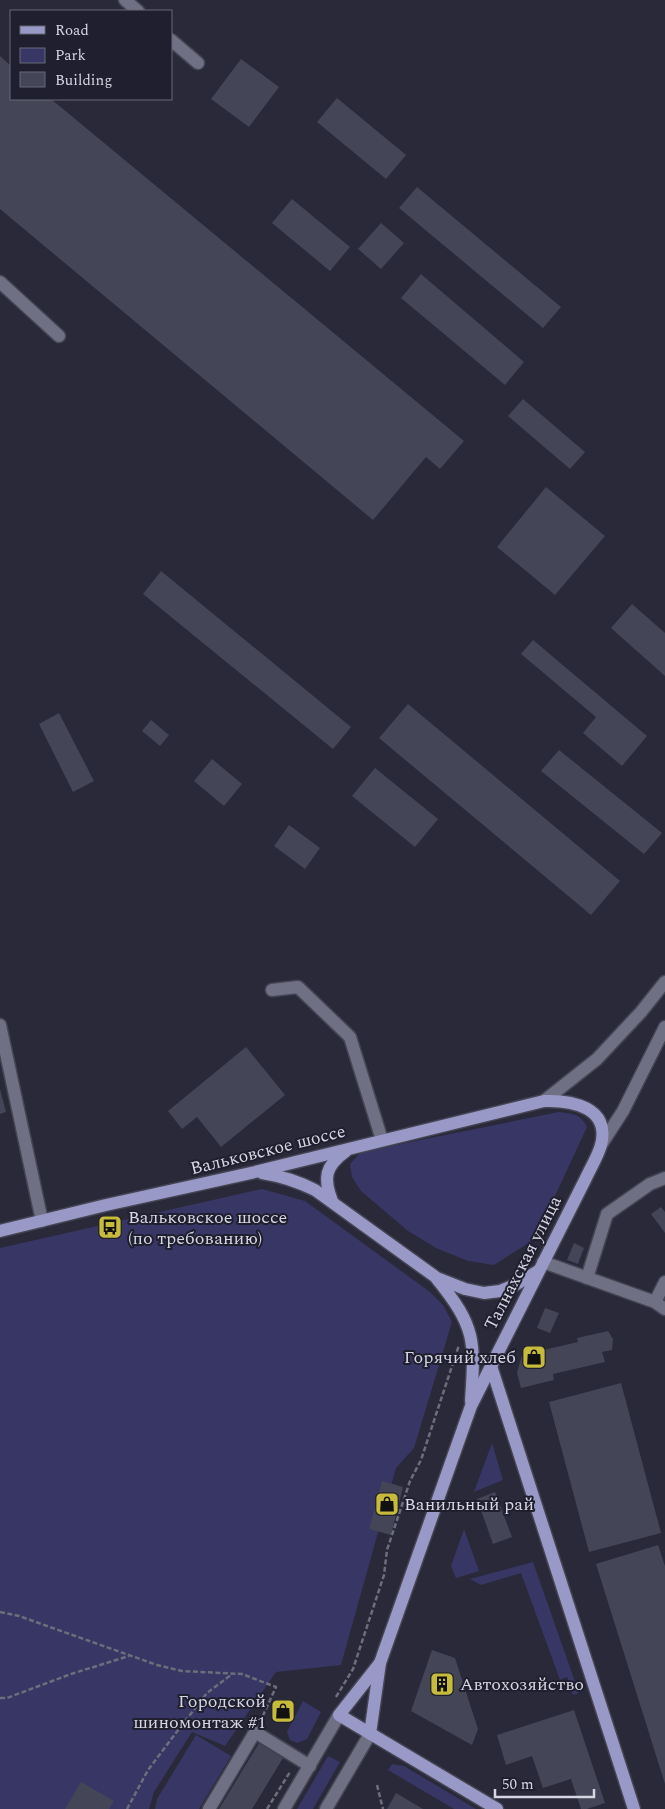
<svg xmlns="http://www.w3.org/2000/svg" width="665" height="1809" font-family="Spectral,serif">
<rect width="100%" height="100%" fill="#29293a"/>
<g fill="#383664">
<path d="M559 1112C573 1114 580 1113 587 1127L535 1239 494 1265 468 1261 436 1248 408 1231 361 1191 352 1177 350 1164 361 1152Z"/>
<path d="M262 1189 305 1201 430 1292 443 1305 452 1322 414 1448 396 1468 341 1665 276 1672 225 1746 192 1732 154 1792 149 1809H0V1248Z"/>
<path d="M492 1443 503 1480 474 1492Z"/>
<path d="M464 1529 479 1571 456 1578 451 1566Z"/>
<path d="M533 1562 579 1693 573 1695 567 1677 560 1680 521 1573 481 1585 470 1579Z"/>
<path d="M303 1701 321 1712 307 1739 297 1743 290 1740 287 1732Z"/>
<path d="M196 1735 231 1756 199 1809H155L157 1799Z"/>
<path d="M328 1756 340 1762 313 1809H297Z"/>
<path d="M392 1764 404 1766 476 1809H454L388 1770Z"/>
</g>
<g fill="#444557">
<path d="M0 56 11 66V99H51L464 441 440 469 426 457 373 520 0 209Z"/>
<path d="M241 59 279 87 249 127 211 99Z"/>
<path d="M337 98 406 155 386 179 317 122Z"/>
<path d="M417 187 561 307 543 328 399 208Z"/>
<path d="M292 199 350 247 330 271 272 223Z"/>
<path d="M381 223 404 243 381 269 358 249Z"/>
<path d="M421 274 524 362 505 385 401 298Z"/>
<path d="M523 399 585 452 570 469 508 416Z"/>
<path d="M546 487 605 536 555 595 497 547Z"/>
<path d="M161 571 351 727 333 749 143 594Z"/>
<path d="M632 604 665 633V676L611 628Z"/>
<path d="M533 640 647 736 622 766 583 733 596 717 521 654Z"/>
<path d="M408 704 620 881 591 915 379 738Z"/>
<path d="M59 713 94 781 73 792 39 724Z"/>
<path d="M151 720 169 735 160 746 142 731Z"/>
<path d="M559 750 662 833 644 854 541 771Z"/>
<path d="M212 759 242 784 224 806 194 781Z"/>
<path d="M375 768 438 819 415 847 352 796Z"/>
<path d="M289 825 320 848 305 869 274 846Z"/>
<path d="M246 1047 285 1095 221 1147 197 1117 182 1129 168 1111Z"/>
<path d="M0 1089 6 1112 0 1114Z"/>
<path d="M661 1207 665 1212V1233L651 1214Z"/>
<path d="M119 1221 121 1229 102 1234 100 1225Z"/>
<path d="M574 1243 584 1248 578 1264 567 1260Z"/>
<path d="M545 1308 559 1313 550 1333 537 1328Z"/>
<path d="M608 1331 613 1339 612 1350 602 1352 605 1362 553 1374 554 1380 521 1388 517 1373 522 1355 578 1342 577 1338Z"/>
<path d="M621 1383 661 1533 589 1552 549 1402Z"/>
<path d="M382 1481 403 1487 391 1535 369 1529Z"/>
<path d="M495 1492 512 1537 493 1544 477 1499Z"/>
<path d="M658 1545 665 1566V1784L596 1564Z"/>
<path d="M432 1650 455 1658 478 1729 472 1745 411 1711Z"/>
<path d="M282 1701 292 1707 284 1722 273 1716Z"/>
<path d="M574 1710 605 1803 587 1809H581L571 1779 543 1788 532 1756 506 1765 497 1735Z"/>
<path d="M259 1743 283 1758 252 1809H219Z"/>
<path d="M81 1782 114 1801 109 1809H65Z"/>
<path d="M396 1793 423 1809H387Z"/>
</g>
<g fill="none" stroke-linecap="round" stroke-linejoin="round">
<g stroke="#454453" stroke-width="15">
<g id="minor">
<path d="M125 0 138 11"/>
<path d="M171 40 198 63"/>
<path d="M0 282 59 336"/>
<path d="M272 990 298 987 350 1037 382 1140"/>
<path d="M0 1025 42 1221"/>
<path d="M544 1101 597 1059 641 1012 665 982"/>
<path d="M601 1145 623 1111 665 1027"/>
<path d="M543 1262 655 1302 665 1309"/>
<path d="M587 1278 607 1214 650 1184 665 1178"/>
<path d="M655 1302 665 1282"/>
<path d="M209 1809 255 1732 310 1766"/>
<path d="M284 1809 339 1715"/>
<path d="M326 1809 370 1734"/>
</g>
</g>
<g stroke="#454453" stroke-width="15">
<g id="major">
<path d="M262 1173C281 1176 297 1181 315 1190L437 1278 465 1289 484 1293 500 1291 517 1284 538 1271"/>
<path d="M332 1201C323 1178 325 1166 346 1151"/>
<path d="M0 1231 106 1205 255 1172 544 1101C571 1100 611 1107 601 1145 598 1156 591 1167 586 1178L471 1406 380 1663 370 1734"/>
<path d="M437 1279C476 1327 475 1341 471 1401"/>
<path d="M491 1366 634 1809"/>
<path d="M380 1663 339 1715 497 1809"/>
</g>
</g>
<g stroke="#6d6d7c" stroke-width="2.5" stroke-dasharray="5 2.5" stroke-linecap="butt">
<path d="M0 1612 19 1616 157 1665 182 1671 242 1674 276 1687 260 1722"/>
<path d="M336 1697 353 1669 384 1575 387 1550 410 1481 421 1460 459 1345"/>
<path d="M0 1698H7L71 1674 129 1656"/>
<path d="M377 1785 383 1809"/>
<path d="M127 1809 148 1770 172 1738 207 1693 232 1674"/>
<path d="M267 1809 290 1772"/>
</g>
<use href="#minor" stroke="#6f7083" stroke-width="12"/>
<use href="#major" stroke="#9999c8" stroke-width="12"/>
</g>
<defs>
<g id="bus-square" transform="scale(1.25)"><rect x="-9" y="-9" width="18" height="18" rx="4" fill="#c7bb3c" stroke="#1f1f2f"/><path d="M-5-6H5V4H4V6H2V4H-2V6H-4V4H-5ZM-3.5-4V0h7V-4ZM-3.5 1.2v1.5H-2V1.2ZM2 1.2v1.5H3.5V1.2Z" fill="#111"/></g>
<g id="shop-square" transform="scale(1.25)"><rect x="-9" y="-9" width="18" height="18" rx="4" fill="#c7bb3c" stroke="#1f1f2f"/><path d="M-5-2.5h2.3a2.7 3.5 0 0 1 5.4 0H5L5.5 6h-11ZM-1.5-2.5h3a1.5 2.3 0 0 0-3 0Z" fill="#111"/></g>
<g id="building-square" transform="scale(1.25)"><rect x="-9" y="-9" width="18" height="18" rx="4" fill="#c7bb3c" stroke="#1f1f2f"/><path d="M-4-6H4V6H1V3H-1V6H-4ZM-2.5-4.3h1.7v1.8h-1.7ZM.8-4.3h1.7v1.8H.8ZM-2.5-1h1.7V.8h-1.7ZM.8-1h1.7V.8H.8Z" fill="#111"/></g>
</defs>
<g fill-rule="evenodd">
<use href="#bus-square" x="110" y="1227"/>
<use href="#shop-square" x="534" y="1357"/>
<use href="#shop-square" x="387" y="1504"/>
<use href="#building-square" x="442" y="1684"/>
<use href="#shop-square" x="283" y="1711"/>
</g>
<g text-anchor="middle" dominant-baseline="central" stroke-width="4" stroke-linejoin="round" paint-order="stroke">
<g font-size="18" fill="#d6d6e2" stroke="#1f1f2f">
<text transform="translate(268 1150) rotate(-14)">Вальковское шоссе</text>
<text transform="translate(523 1263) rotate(-63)">Талнахская улица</text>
</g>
<g font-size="18" fill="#d6d6e2" stroke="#1f1f2f" text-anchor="start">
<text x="128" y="1217">Вальковское шоссе<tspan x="128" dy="21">(по требованию)</tspan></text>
<text x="516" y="1357" text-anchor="end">Горячий хлеб</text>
<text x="404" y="1504">Ванильный рай</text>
<text x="460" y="1684">Автохозяйство</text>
<text x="266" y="1701" text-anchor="end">Городской<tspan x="266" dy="21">шиномонтаж #1</tspan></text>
</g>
</g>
<rect x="10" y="10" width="162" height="90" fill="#1f1f2f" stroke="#686877"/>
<rect x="20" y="26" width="25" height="8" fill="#9999c8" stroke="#686877"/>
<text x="55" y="35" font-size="15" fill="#d6d6e2">Road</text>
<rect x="20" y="48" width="25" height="15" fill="#383664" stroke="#686877"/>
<text x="55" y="60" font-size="15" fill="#d6d6e2">Park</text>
<rect x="20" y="72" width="25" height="15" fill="#444557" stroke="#686877"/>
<text x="55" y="85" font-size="15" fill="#d6d6e2">Building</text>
<path d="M495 1789v8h99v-8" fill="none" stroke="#d6d6e2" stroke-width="2.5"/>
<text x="502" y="1789" font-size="15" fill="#d6d6e2" stroke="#1f1f2f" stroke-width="4" paint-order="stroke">50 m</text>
</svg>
